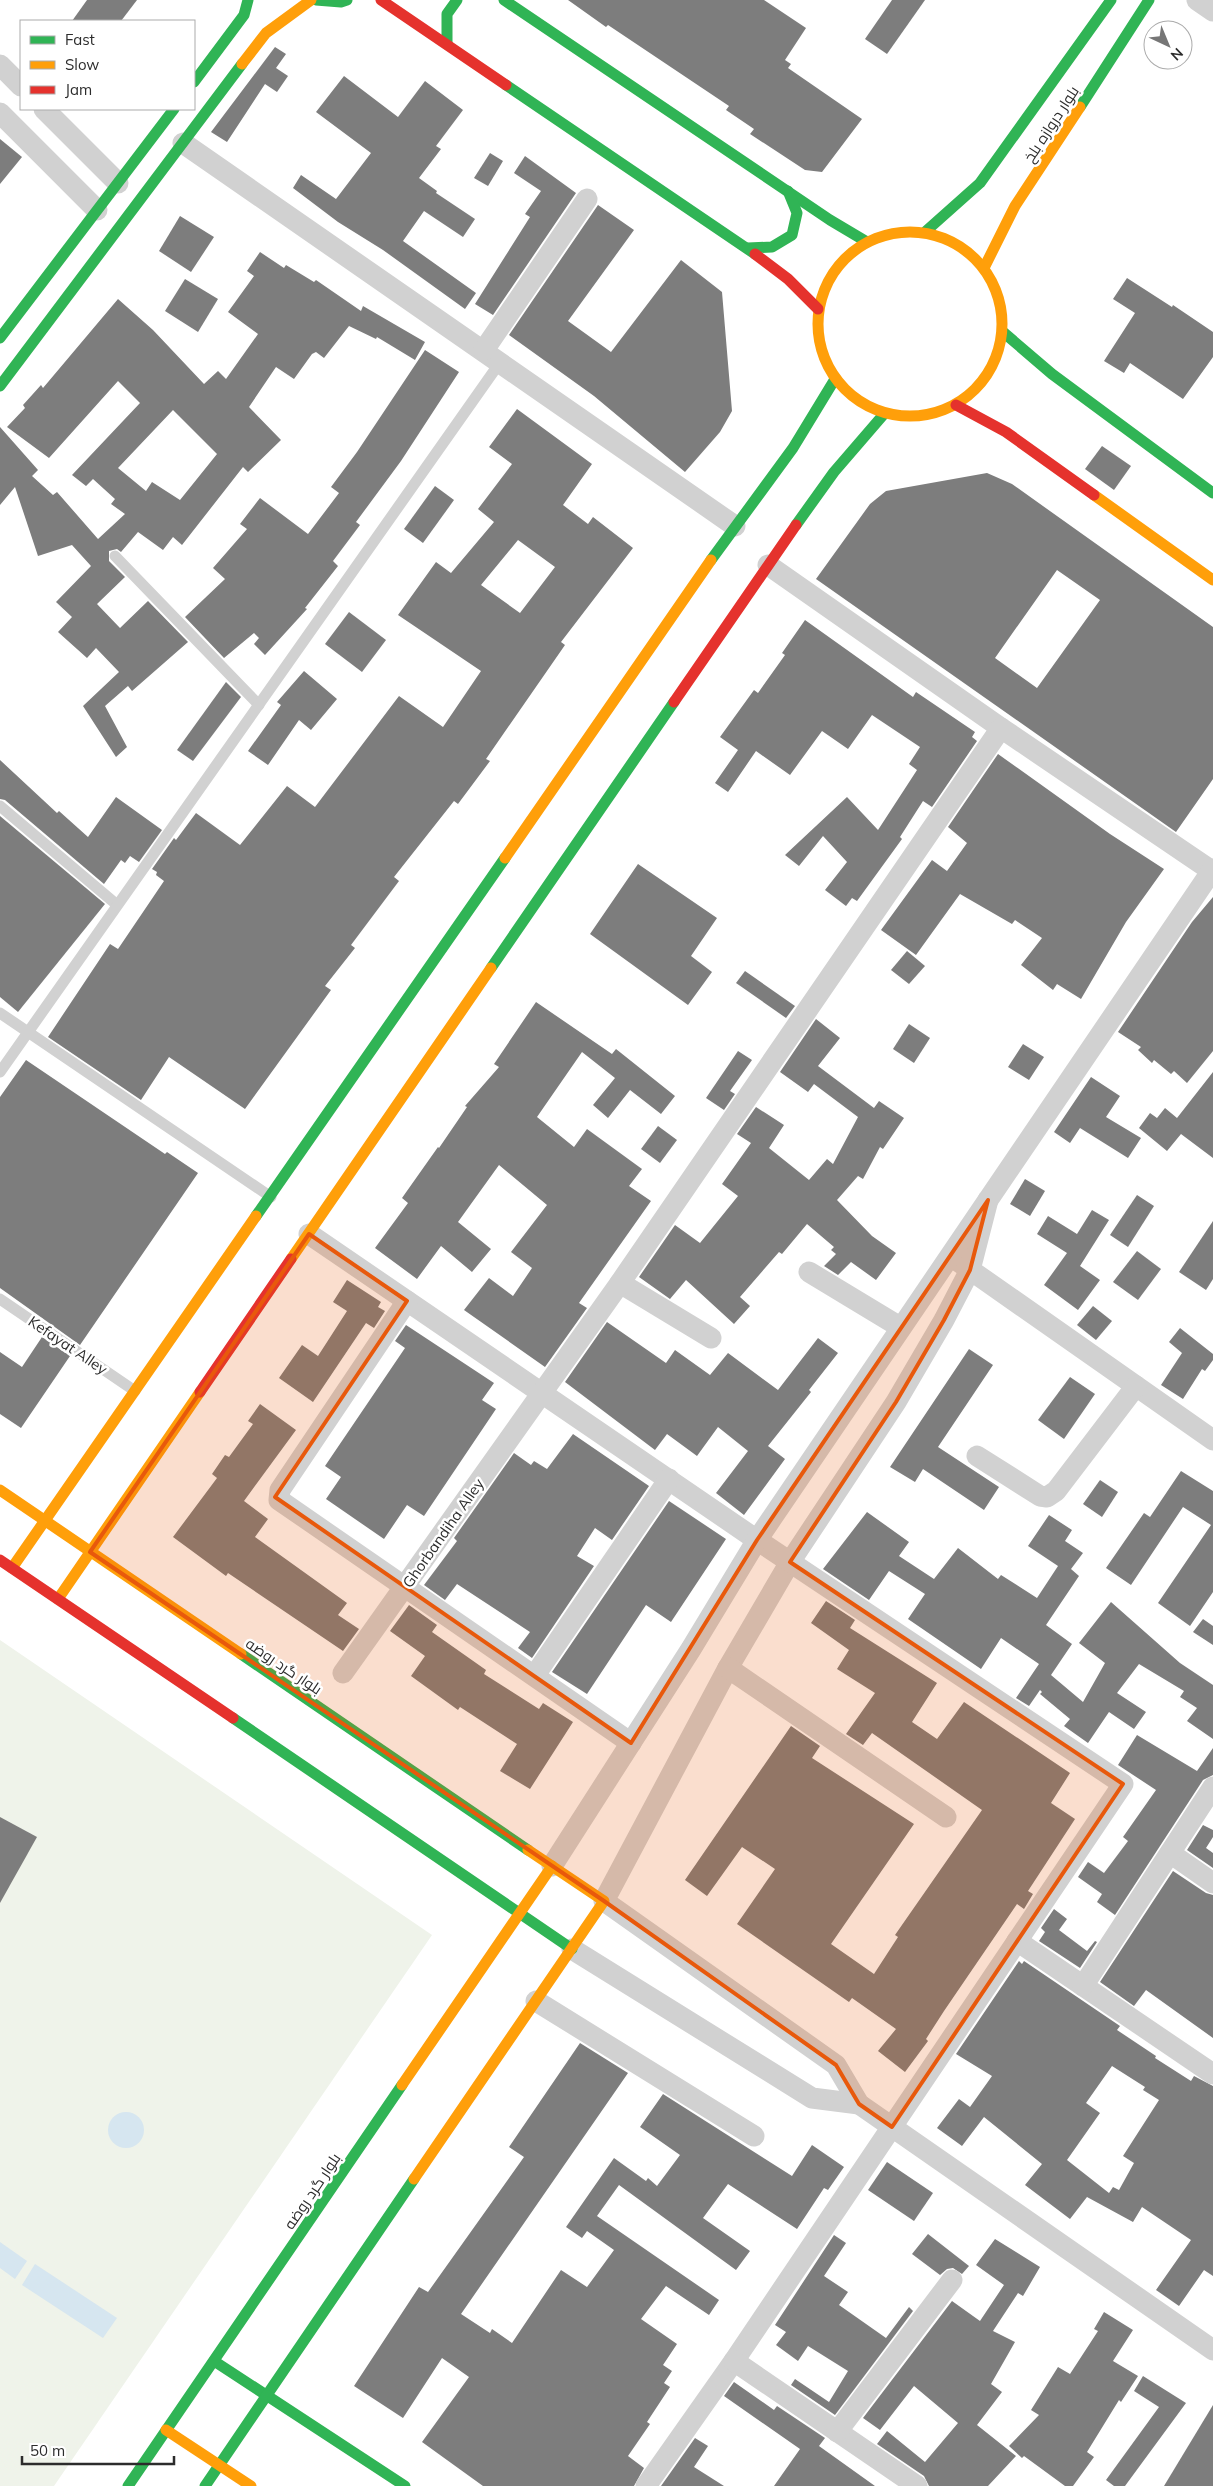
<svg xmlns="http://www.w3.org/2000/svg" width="1213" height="2486" font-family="Mulish,Cairo,sans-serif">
<rect width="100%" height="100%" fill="#fff"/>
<path fill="#eff3ea" d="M0 1640 432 1935 54 2486H0Z"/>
<g fill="#d6e6f0">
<circle cx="126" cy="2130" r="18"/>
<path d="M0 2242 27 2261 15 2279 0 2268Z"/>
<path d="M35 2264 117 2318 103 2338 22 2285Z"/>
</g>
<g fill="#7d7d7d" fill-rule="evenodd">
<path d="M87 0H137L121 21H72Z"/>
<path d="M568 0H764L806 28 785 60 791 64 788 68 862 119 822 172 805 170 750 134 754 129 726 110 729 106 608 25 606 27Z"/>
<path d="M892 0H925L887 54 865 39Z"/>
<path d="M275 47 286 54 276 68 288 76 277 92 265 84 227 142 211 132Z"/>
<path d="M344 76 398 117 425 81 463 110 436 146 441 149 419 178 437 191 436 193 475 219 463 237 424 211 403 241 476 293 465 309 383 250 338 222 293 188 301 175 336 199 371 153 316 112Z"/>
<path d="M0 139 22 157 0 184Z"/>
<path d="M490 153 503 161 488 186 474 178Z"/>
<path d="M525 156 576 193 493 315 475 304 530 217 525 214 541 191 514 173Z"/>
<path d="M598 205 634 230 568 321 611 352 681 260 722 292 732 411 720 432 685 472 594 396 509 335Z"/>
<path d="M180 216 214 237 191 272 159 251Z"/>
<path d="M260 252 284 268 286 265 314 282 316 280 361 311 363 306 425 342 415 360 377 337 376 339 349 326 324 358 316 352 312 354 294 379 276 367 249 407 281 440 248 472 243 467 182 545 173 537 163 550 138 532 121 552 117 549 109 551V561L125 577 97 604 120 628 148 601 188 642 132 691 128 686 105 706 127 747 116 757 83 706 119 672 96 648 87 658 58 632 72 617 56 602 91 566 72 545 38 556 15 487 0 505V427L38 470 32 476 53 495 57 492 98 539 125 514 111 504 115 499 93 479 86 486 72 475 140 403 118 381 49 458 7 427 25 408 23 405 41 385 43 388 118 299 153 330 204 384 218 371 226 379 258 334 228 312 254 276 247 271ZM173 410 217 454 180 500 152 482 146 491 118 468Z"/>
<path d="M1127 278 1172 307 1173 305 1213 332V357L1183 399 1130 363 1124 373 1104 361 1135 313 1113 299Z"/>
<path d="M185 279 218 299 198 332 165 311Z"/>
<path d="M425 350 459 372 401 461 356 522 360 525 333 561 338 566 305 608 307 609 265 655 254 644 259 638 254 633 224 658 185 617 225 579 213 568 247 529 240 524 260 498 308 534 339 493 331 487 357 452Z"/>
<path d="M517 409 592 464 563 505 588 524 593 517 633 548 561 642 565 645 486 759 490 761 458 804 454 801 394 877 399 881 351 945 355 948 325 986 331 990 245 1109 169 1057 141 1100 48 1037 110 944 118 949 164 881 156 875 157 872 152 869 174 838 176 840 196 813 240 845 287 786 315 807 399 696 443 727 481 671 398 615 436 562 451 573 494 522 478 509 512 464 489 447ZM518 540 555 567 520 613 481 585Z"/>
<path d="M1102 446 1131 466 1114 490 1085 469Z"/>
<path d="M987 473 1012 484 1213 627V779L1176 832 816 579 870 504 886 491ZM1057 570 1100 600 1037 688 995 658Z"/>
<path d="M435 486 454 500 423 543 404 529Z"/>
<path d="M349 612 386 640 362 672 325 644Z"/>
<path d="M805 620 913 697 916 692 975 732 972 737 977 741 932 807 923 801 900 837 902 839 857 901 852 898 846 906 825 890 847 862 823 836 799 866 785 855 847 797 878 830 917 770 909 764 920 747 872 715 848 749 822 731 790 775 756 751 728 792 715 783 738 750 720 737 754 690 758 693 785 655 782 653Z"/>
<path d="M304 671 337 699 311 730 299 720 268 765 248 751 281 705 277 702Z"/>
<path d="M226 682 241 697 193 761 177 750Z"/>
<path d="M998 754 1110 834 1164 869 1126 922 1081 999 1057 984 1053 990 1021 965 1042 938 1015 920 1012 924 960 894 916 955 881 930 932 860 947 871 967 843 948 827Z"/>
<path d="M0 760 57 813 59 811 88 837 116 797 162 830 139 862 130 856 125 863 121 860 104 884 5 800 0 799Z"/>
<path d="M0 816 105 904 18 1012 0 997Z"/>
<path d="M638 864 717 918 691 956 712 972 688 1005 590 934Z"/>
<path d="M1213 897V1051L1187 1083 1174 1071 1171 1074 1154 1060 1152 1063 1138 1050 1141 1047 1118 1032 1192 922Z"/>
<path d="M907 951 925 966 909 984 891 970Z"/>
<path d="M745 971 795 1006 786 1018 736 983Z"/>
<path d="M536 1002 612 1054 616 1049 675 1096 661 1114 630 1090 608 1118 593 1105 615 1078 582 1052 537 1117 574 1147 587 1129 642 1169 629 1186 651 1201 579 1303 587 1308 545 1367 464 1310 489 1278 513 1296 532 1268 511 1252 547 1205 499 1165 458 1222 491 1249 472 1272 441 1246 417 1279 375 1248 408 1203 402 1198 438 1147 439 1148 467 1107 465 1106 499 1067 494 1064Z"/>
<path d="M816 1019 840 1038 818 1066 874 1108 879 1101 904 1118 883 1149 880 1147 863 1179 858 1176 837 1200 872 1236 896 1253 876 1280 851 1262 838 1275 824 1266 836 1254 831 1250 834 1247 807 1224 782 1254 779 1252 740 1297 750 1306 734 1324 686 1280 670 1299 639 1277 675 1225 700 1243 738 1196 722 1184 751 1143 737 1134 756 1107 784 1125 769 1148 809 1180 827 1159 833 1164 858 1117 814 1084 808 1092 780 1072Z"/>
<path d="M909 1024 930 1038 914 1063 893 1049Z"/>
<path d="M1023 1044 1044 1057 1029 1080 1008 1067Z"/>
<path d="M738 1051 752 1060 730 1091 735 1094 724 1110 706 1098Z"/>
<path d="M26 1060 165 1154 167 1152 198 1173 80 1345 0 1288V1097Z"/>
<path d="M1213 1072V1158L1181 1134 1167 1151 1139 1128 1150 1113 1157 1118 1165 1108 1177 1118Z"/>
<path d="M1091 1077 1120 1096 1106 1117 1141 1138 1128 1158 1080 1128 1070 1143 1054 1132Z"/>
<path d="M658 1126 677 1140 660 1163 641 1149Z"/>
<path d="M1025 1179 1045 1191 1030 1216 1010 1204Z"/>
<path d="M1137 1195 1154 1206 1128 1247 1110 1235Z"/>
<path d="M1092 1210 1109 1220 1080 1266 1100 1280 1078 1310 1044 1285 1067 1253 1037 1234 1048 1216 1077 1234Z"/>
<path d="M1213 1221V1279L1206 1290 1179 1272Z"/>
<path d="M1137 1251 1161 1269 1138 1300 1113 1282Z"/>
<path d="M347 1280 381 1302 378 1307 385 1311 374 1328 366 1323 313 1402 279 1378 302 1345 318 1356 347 1311 333 1302Z"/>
<path d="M1093 1306 1112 1321 1096 1340 1077 1325Z"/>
<path d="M607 1322 666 1363 675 1350 710 1375 728 1353 778 1390 818 1338 838 1353 809 1390 811 1392 768 1446 785 1459 744 1515 716 1493 748 1451 718 1427 697 1456 667 1434 655 1450 565 1382Z"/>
<path d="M406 1325 494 1383 482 1400 496 1409 424 1516 407 1505 384 1539 326 1499 341 1477 325 1466 405 1348 395 1341Z"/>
<path d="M1180 1328 1213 1354V1360L1205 1371 1202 1369 1183 1399 1161 1385 1182 1353 1169 1342Z"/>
<path d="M42 1337 70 1356 21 1428 0 1414V1352L22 1367Z"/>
<path d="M969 1349 993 1365 938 1447 999 1487 984 1510 923 1469 915 1482 890 1467Z"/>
<path d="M1070 1377 1095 1394 1064 1439 1038 1420Z"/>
<path d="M260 1404 296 1430 244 1501 268 1519 255 1537 347 1603 338 1615 359 1629 343 1651 228 1573 226 1576 173 1537 217 1478 212 1474 225 1455 229 1457 253 1424 248 1421Z"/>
<path d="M573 1434 649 1486 612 1540 595 1528 577 1556 594 1566 532 1658 518 1648 530 1632 457 1584 445 1600 424 1585 457 1541 454 1538 514 1453 531 1465 534 1461 547 1469Z"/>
<path d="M1181 1471 1213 1491V1592L1190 1626 1158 1603 1211 1525 1183 1507 1131 1585 1106 1568 1144 1513 1150 1517Z"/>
<path d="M1100 1480 1118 1492 1102 1517 1083 1504Z"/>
<path d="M669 1501 726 1539 671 1622 646 1605 587 1694 552 1672Z"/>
<path d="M867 1512 909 1542 899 1556 934 1579 958 1548 998 1579 1001 1575 1037 1598 1058 1566 1028 1546 1049 1515 1072 1530 1065 1541 1083 1553 1071 1569 1079 1576 1046 1625 1072 1644 1051 1675 1083 1702 1105 1663 1079 1643 1111 1602 1180 1663 1213 1685V1739L1187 1721 1197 1708 1180 1697 1184 1691 1139 1664 1117 1693 1146 1712 1134 1729 1109 1712 1088 1743 1064 1726 1070 1719 1040 1694 1042 1692 1040 1690 1029 1706 1016 1698 1039 1664 1001 1638 981 1669 908 1619 925 1594 889 1571 869 1600 823 1569Z"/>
<path d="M826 1601 855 1620 850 1628 937 1683 912 1722 937 1739 964 1702 1070 1773 1051 1803 1075 1819 1028 1891 1033 1894 1024 1909 1017 1904 944 2011 926 2039 928 2041 905 2072 878 2051 896 2029 852 1998 849 2002 737 1924 775 1869 742 1847 707 1896 685 1880 791 1726 820 1746 812 1758 914 1824 831 1944 874 1974 898 1937 895 1935 982 1810 872 1733 863 1745 846 1734 875 1693 837 1669 849 1650 811 1623Z"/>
<path d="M409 1605 437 1625 432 1632 486 1670 484 1674 539 1709 543 1703 573 1722 530 1789 500 1771 517 1744 460 1707 458 1710 411 1676 425 1656 390 1631Z"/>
<path d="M1203 1619 1213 1626V1645L1193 1632Z"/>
<path d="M1137 1735 1197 1771 1213 1748V1775L1203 1780 1115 1915 1097 1902 1102 1894 1078 1877 1088 1862 1104 1873 1128 1841 1123 1837 1156 1790 1118 1765Z"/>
<path d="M0 1817 37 1837 0 1903Z"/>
<path d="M1203 1825 1213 1830V1837L1206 1848 1213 1853V1868L1187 1850Z"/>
<path d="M1173 1871 1206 1893 1213 1895V2038L1146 1990 1134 2006 1100 1982Z"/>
<path d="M1054 1909 1067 1919 1059 1930 1087 1951 1095 1941 1097 1942 1080 1968 1039 1941 1045 1932 1041 1928Z"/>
<path d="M1019 1961 1022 1964 1024 1961 1120 2026 1117 2030 1156 2056 1155 2058 1191 2081 1194 2076 1213 2086V2276L1204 2270 1179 2306 1156 2290 1191 2240 1142 2207 1133 2222 1087 2197 1070 2219 1025 2185 1042 2164 984 2117 962 2146 937 2128 959 2099 970 2107 992 2076 956 2054ZM1112 2066 1145 2087 1143 2090 1159 2100 1123 2156 1134 2163 1119 2190 1113 2187 1109 2193 1067 2160 1100 2113 1086 2103Z"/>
<path d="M580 2043 628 2073 461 2314 490 2333 492 2329 512 2343 561 2270 587 2287 614 2250 587 2231 582 2238 566 2227 614 2158 646 2181 648 2178 657 2186 680 2155 640 2127 663 2094 792 2176 812 2145 844 2167 828 2190 824 2188 797 2229 728 2184 703 2218 750 2251 736 2270 619 2185 597 2216 719 2300 709 2315 666 2286 641 2319 677 2344 663 2365 672 2371 664 2383 670 2387 647 2422 650 2424 628 2456 644 2468 634 2486H483L422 2442 469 2377 442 2358 403 2418 354 2386 419 2287 428 2292 524 2157 509 2147Z"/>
<path d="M887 2162 933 2193 914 2221 868 2190Z"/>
<path d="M928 2234 969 2266 962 2274 953 2268 947 2269 940 2275 912 2254Z"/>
<path d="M834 2235 846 2243 824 2276 848 2292 839 2305 886 2338 909 2307 913 2311 835 2415 791 2385 795 2379 829 2402 848 2371 808 2346 798 2361 776 2345 786 2332 775 2325Z"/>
<path d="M995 2239 1040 2267 1023 2296 1018 2293 993 2331 1015 2342 991 2384 1002 2392 977 2425 1016 2456 988 2486H929L924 2476 877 2444 887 2431 925 2462 958 2423 914 2386 880 2430 863 2418 952 2301 980 2321 1004 2285 976 2265Z"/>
<path d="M1104 2312 1133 2330 1113 2361 1138 2376 1121 2402 1119 2400 1087 2452 1094 2457 1073 2486H1065L1024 2456 1022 2458 1009 2446 1039 2415 1031 2410 1058 2367 1070 2374 1098 2331 1094 2329Z"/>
<path d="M1143 2376 1186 2403 1125 2486H1114L1106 2480 1159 2407 1134 2391Z"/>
<path d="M734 2382 774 2410 777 2406 825 2438 819 2446 875 2486H774L800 2449 724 2396Z"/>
<path d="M1213 2405V2486H1164Z"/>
<path d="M695 2438 708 2446 694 2467 724 2486H661Z"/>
</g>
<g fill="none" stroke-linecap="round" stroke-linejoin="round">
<g stroke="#d1d1d1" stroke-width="11">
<path d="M115 556 259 705"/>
<path d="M0 806 116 904"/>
<path d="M0 1013 271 1197"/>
<path d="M0 1072 501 361"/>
<path d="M0 1299 135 1391"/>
</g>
<g stroke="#d1d1d1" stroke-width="21">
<path d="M1197 0 1213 11"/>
<path d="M0 65 21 86"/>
<path d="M44 109 118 183"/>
<path d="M0 113 97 210"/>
<path d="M183 143 735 526"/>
<path d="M484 350 587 199"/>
<path d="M768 565 1001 728 1212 871"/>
<path d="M988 1200 970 1270 944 1320 896 1402 790 1562 728 1668 604 1901 836 2065 859 2104 1213 2350"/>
<path d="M309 1234 757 1540 1123 1784 734 2361 646 2486"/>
<path d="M959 1262 1213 1440"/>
<path d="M809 1272 900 1327"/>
<path d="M620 1283 711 1338"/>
<path d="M407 1301 280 1490 279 1500 631 1743"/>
<path d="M977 1456 1040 1496 1047 1497 1056 1491 1136 1386"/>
<path d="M728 1668 946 1817"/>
<path d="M343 1673 620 1283 1001 728"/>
<path d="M535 1675 669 1479"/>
<path d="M1170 1853 1213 1883"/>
<path d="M552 1866 691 1649 757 1540 1213 869"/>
<path d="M1017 1941 1213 2074"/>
<path d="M572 1949 812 2098 859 2104"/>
<path d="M1083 1986 1213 1787"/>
<path d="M536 2001 754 2136"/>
<path d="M734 2361 917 2486"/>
<path d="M837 2432 952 2280"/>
</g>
<g stroke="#30b455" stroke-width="11">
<path d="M316 0 341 2 347 0"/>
<path d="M504 0 830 220 867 242"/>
<path d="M447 44V14L457 0"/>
<path d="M194 82 244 15 248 0"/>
<path d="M506 85 755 254"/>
<path d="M1080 107 1149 0"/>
<path d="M925 232 980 183 1111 0"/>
<path d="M748 248 772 247 792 235 797 213 788 191"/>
<path d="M1003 332 1052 374 1213 493"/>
<path d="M0 338 174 109"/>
<path d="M0 386 242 64"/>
<path d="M796 525 834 472 884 414"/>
<path d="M711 560 793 448 835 379"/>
<path d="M491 968 674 702"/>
<path d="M256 1216 505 858"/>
<path d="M241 1654 528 1850"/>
<path d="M233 1718 572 1949"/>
<path d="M214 2361 405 2486"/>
<path d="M128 2486 402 2085"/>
<path d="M205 2486 414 2179"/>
</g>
<g stroke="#ff9f0a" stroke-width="11">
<path d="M242 64 266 33 311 0"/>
<circle cx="910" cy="324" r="92"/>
<path d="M984 268 1015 206 1080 107"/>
<path d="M1094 495 1213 580"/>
<path d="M505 858 711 560"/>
<path d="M291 1259 491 968"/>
<path d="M0 1490 241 1654"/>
<path d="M12 1568 256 1216"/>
<path d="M58 1599 200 1392"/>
<path d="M402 2085 552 1866"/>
<path d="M414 2179 604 1901 528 1850"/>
<path d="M166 2430 251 2486"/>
</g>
<g stroke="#e5322d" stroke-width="11">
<path d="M381 0 506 85"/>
<path d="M755 254 788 279 818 309"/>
<path d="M956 405 1006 432 1094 495"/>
<path d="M674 702 796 525"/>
<path d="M200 1392 291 1259"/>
<path d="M0 1560 233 1718"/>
</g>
</g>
<path fill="#e8590c" fill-opacity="0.2" stroke="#e8590c" stroke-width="4" stroke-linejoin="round" d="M988 1200 970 1270 944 1320 896 1402 790 1562 1123 1784 892 2127 859 2104 836 2065 604 1901 90 1552 309 1234 407 1301 275 1497 631 1743 757 1540Z"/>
<g text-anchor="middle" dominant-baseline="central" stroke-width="5" stroke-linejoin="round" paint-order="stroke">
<g font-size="15" fill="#2c2c2c" stroke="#fff">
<text transform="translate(1051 124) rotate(-57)">بلوار دروازه بلخ</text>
<text transform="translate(68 1345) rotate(34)">Kefayat Alley</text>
<text transform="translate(443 1533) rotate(-55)">Ghorbandiha Alley</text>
<text transform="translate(284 1666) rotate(34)">بلوار گرد روضه</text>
<text transform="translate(312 2191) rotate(-56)">بلوار گرد روضه</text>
</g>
</g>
<rect x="20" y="20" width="175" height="90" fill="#ffffff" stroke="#ababab"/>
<rect x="30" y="36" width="25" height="8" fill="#30b455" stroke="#ababab"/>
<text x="65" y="45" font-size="15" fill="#2c2c2c">Fast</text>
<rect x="30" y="61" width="25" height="8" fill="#ff9f0a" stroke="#ababab"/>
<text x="65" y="70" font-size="15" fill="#2c2c2c">Slow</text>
<rect x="30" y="86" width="25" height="8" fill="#e5322d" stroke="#ababab"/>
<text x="65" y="95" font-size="15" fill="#2c2c2c">Jam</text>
<g transform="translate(1168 45) rotate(136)"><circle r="24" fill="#ffffff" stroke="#ababab"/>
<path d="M0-4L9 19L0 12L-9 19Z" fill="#767676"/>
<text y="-8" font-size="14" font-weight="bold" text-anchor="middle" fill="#2c2c2c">N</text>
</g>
<path d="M22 2456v8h152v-8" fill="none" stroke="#2c2c2c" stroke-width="2.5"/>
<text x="30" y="2456" font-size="15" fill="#2c2c2c" stroke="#ffffff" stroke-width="4" paint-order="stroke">50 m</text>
</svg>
